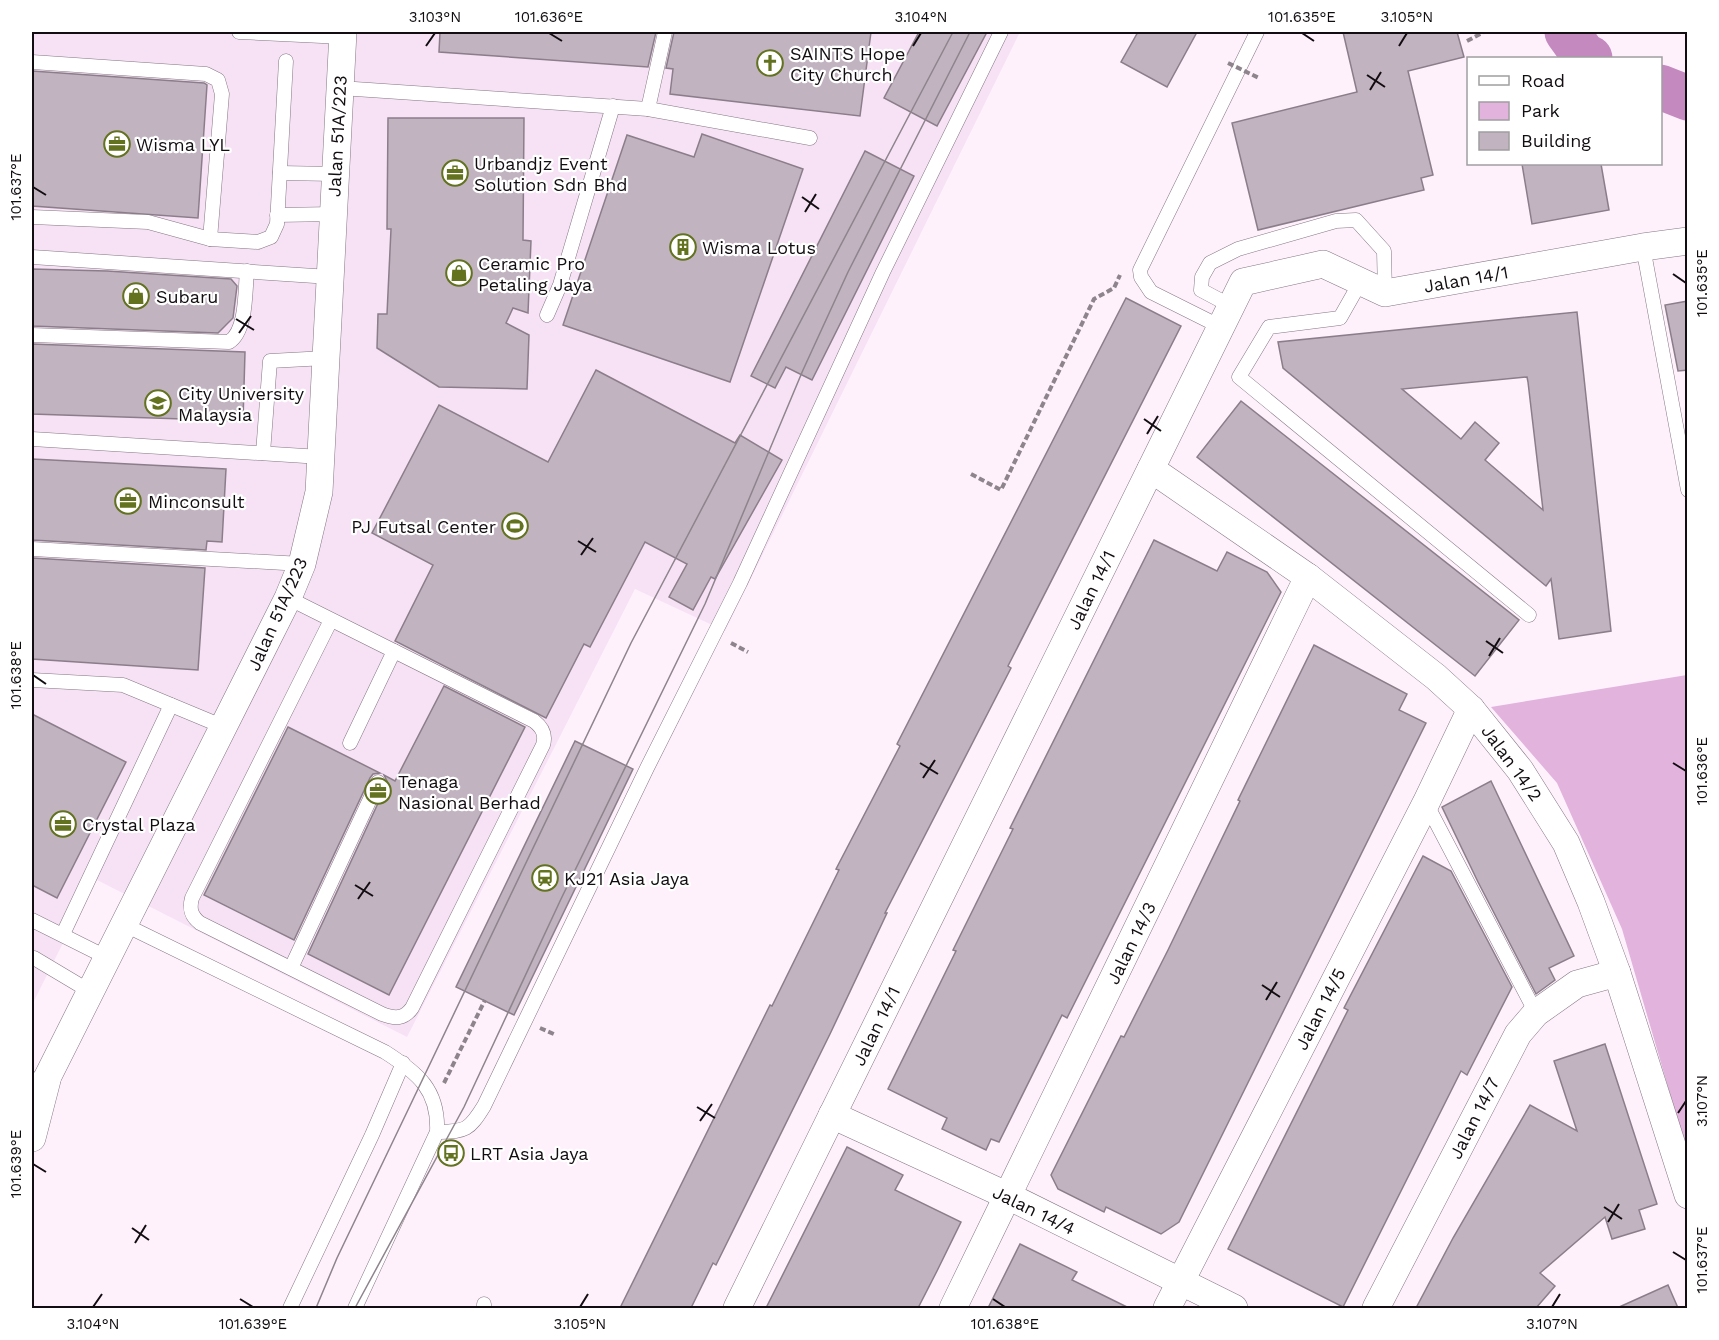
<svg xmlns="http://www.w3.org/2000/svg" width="1719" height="1340" font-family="'Work Sans',sans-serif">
<rect width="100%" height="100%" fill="#fef1fc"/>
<path fill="#f7e2f5" d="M32 32H1020L725 631 635 589 407 1037 95 879 32 1005Z"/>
<path fill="#e1b3dd" d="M1687 675V1141L1684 1142 1622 929 1557 783 1491 707Z"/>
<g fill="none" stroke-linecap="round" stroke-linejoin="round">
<g stroke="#c489bf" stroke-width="45">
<path d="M1567 32 1585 57 1590 58"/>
<path d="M1660 87 1688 98"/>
</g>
</g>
<g fill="#c1b3c0" stroke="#8b7e8a" stroke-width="1.5" fill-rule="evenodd">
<path d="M440 32H656L648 67 439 52Z"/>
<path d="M674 32H871L860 116 670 94 673 69 666 68Z"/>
<path d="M919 32H987L937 126 884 98Z"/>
<path d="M1138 32H1197L1167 87 1121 62Z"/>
<path d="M1343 32H1457L1464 57 1408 71 1433 175 1421 178 1424 190 1258 230 1232 123 1357 92Z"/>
<path d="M32 71 204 83 207 85 198 218 32 206Z"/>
<path d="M388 118H524L523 240 531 241 528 313 513 308 506 323 529 335 527 389 439 387 377 348 378 314H387L391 229H387Z"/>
<path d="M702 134 803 169 730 382 563 325 627 135 694 157Z"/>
<path d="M865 151 914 176 812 380 786 367 775 388 751 376Z"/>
<path d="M1522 164H1601L1609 210 1532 224Z"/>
<path d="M32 269 107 271 231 279 237 286 233 318 218 333 32 326Z"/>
<path d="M1126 298 1181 326 1008 666 1011 668 885 913H887L830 1034 716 1265 713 1263 691 1308H620L770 1005 772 1006 839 870 836 869 900 746 897 744Z"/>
<path d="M1688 301V370L1678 371 1665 305Z"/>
<path d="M1577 312 1611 631 1559 639 1551 579 1546 586 1283 368 1278 342ZM1527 377 1528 382 1543 510 1485 460 1499 443 1475 422 1461 439 1402 389Z"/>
<path d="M32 344 245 352 243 421 32 414Z"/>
<path d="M596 370 735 443 740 435 782 460 715 579 711 577 693 610 669 597 687 564 645 542 590 647 584 644 546 718 395 641 433 565 372 533 439 405 548 462Z"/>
<path d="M1241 401 1519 620 1475 676 1197 457Z"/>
<path d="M32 459 226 469 222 542 207 541 206 550 32 540Z"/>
<path d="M1154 540 1217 571 1227 552 1267 572 1281 592 1067 1018 1062 1015 999 1142 991 1139 986 1150 942 1129 947 1118 888 1089 956 951 953 950 1013 829 1010 828Z"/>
<path d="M32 558 205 568 198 670 32 659Z"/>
<path d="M1314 645 1407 694 1399 710 1426 723 1179 1222 1161 1234 1106 1207 1104 1212 1058 1189 1051 1175 1121 1036 1124 1037 1168 950 1240 801 1238 800Z"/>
<path d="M444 686 525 727 389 995 308 954 386 786 387 781 384 775 395 781Z"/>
<path d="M32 714 126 762 57 898 32 885Z"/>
<path d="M288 727 380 773 373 774 370 778 294 940 204 895Z"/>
<path d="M575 741 633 769 514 1015 456 987Z"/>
<path d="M1491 781 1574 956 1549 968 1555 980 1536 994 1478 882 1442 807Z"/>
<path d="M1423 856 1451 871 1512 987 1467 1075 1461 1071 1343 1307 1228 1249 1348 1010 1344 1008Z"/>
<path d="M1605 1044 1657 1204 1639 1210 1645 1229 1612 1239 1605 1217 1540 1273 1555 1286 1536 1308H1416L1453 1238 1530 1105 1577 1131 1554 1061Z"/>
<path d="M847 1147 903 1175 895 1190 961 1222 937 1271 918 1308H766Z"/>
<path d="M1020 1244 1077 1272 1072 1280 1129 1308H988Z"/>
<path d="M1668 1285 1678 1308H1617Z"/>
</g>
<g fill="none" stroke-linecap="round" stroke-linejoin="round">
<g stroke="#847783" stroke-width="15">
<g id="lane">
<path d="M239 32 343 37"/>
<path d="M32 62 206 74 218 80 222 94 210 239"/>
<path d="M340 88 648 109 810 138"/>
<path d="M648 109 665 32"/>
<path d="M280 173 335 174"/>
<path d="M277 215 333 214"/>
<path d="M32 217 148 222 210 239 258 242 271 237 277 224 286 61"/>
<path d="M1643 247 1688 490"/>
<path d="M32 257 330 277"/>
<path d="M1361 281 1340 318 1269 327 1239 377 1529 615"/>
<path d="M1231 306 1201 290 1202 277 1210 263 1238 249 1336 221 1356 220 1384 251 1385 293"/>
<path d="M547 315 560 285 613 106"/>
<path d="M1221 327 1151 292 1141 277 1140 270 1257 32"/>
<path d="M32 335 229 342C247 331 245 290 247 271"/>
<path d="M32 439 321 457"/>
<path d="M263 453 270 361 326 358"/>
<path d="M32 549 302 564"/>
<path d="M288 598 534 721C543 728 546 735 543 745L412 1008C404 1019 395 1019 382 1014L200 923C191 916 189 909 192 898L331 620"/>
<path d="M32 680 123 685 224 727"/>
<path d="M350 743 394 651"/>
<path d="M1426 803 1536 1013"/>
<path d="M32 920 108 958"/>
<path d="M125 925 385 1052C418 1073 439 1090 437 1132L355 1308"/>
<path d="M63 934 171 705"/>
<path d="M34 958 91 992"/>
<path d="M291 968 378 782"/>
<path d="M437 1132C465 1131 468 1132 484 1106L647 768 740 583 883 272 1001 32"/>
<path d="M484 1304V1308"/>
<path d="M290 1308 372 1135 403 1063"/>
</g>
</g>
<g stroke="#847783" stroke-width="28">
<g id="street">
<path d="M1151 469 1308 577 1436 677 1471 709 1520 770 1566 843 1591 902 1617 973 1688 1195"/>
<path d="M32 1098 47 1078 288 598 302 564 319 492 343 32"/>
<path d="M832 1115 1008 1196 1234 1308"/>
<path d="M32 1138 47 1080"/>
<path d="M737 1308 1243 282 1323 264 1385 293 1643 247 1688 241"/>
<path d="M953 1308 1308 577"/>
<path d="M1167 1308 1426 803 1471 709"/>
<path d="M1376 1308 1518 1034 1536 1013 1577 984 1617 973"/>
</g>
</g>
<g stroke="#8d848c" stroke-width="4" stroke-dasharray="6 3" stroke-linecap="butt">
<path d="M1467 41 1484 32"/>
<path d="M971 474 1001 490 1094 299 1114 288 1120 275"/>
<path d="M731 643 748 652"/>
<path d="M540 1028 556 1035"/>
<path d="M444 1083 485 1000"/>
</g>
<use href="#lane" stroke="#fff" stroke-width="14"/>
<use href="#street" stroke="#fff" stroke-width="27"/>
<g stroke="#8d848c" stroke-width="1.5">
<path d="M316 1308 337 1258 407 1112 631 643 953 32"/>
<path d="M355 1308 464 1107 561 899 705 604 803 370 848 272 970 32"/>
</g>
<path stroke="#8d848c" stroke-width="4" stroke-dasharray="6 3" stroke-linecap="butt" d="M1228 63 1259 78"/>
</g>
<path fill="none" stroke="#120d11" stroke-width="2" d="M549 33 562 41M1302 33 1314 41M426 46 435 33M913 46 921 33M1399 46 1407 33M1367 75 1385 87M1370 90 1381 72M33 187 46 195M802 197 819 209M805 212 816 194M1673 274 1686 283M236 319 254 330M239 333 251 316M1144 419 1161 431M1147 434 1158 416M578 541 596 552M581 555 593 538M1486 641 1503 653M1489 656 1500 638M33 675 46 684M920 763 938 774M1673 763 1686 771M923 778 935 760M355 885 373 896M358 899 370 882M1262 985 1280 997M1266 1000 1277 982M697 1107 715 1118M1678 1113 1686 1101M700 1121 712 1104M33 1164 46 1172M1604 1207 1622 1219M1608 1222 1619 1204M132 1228 149 1240M135 1243 146 1225M1673 1252 1686 1260M240 1299 253 1307M993 1299 1005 1307M93 1307 102 1294M580 1307 588 1294M1552 1307 1560 1294"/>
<defs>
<g id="church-ring" transform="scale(1.35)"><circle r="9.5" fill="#fff" stroke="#63721e" stroke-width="1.5"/><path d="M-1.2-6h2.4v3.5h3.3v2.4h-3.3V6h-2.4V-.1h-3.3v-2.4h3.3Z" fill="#63721e"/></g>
<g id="office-ring" transform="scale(1.35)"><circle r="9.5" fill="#fff" stroke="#63721e" stroke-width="1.5"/><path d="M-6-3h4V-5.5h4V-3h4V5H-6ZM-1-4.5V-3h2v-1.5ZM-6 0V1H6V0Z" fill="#63721e"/></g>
<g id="building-ring" transform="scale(1.35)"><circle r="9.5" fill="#fff" stroke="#63721e" stroke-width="1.5"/><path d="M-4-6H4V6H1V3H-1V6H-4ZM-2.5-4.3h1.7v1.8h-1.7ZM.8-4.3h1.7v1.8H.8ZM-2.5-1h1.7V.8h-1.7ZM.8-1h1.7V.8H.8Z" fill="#63721e"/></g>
<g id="shop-ring" transform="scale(1.35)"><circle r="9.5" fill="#fff" stroke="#63721e" stroke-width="1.5"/><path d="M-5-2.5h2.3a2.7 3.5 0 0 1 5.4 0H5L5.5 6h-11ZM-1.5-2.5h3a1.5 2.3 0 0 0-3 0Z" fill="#63721e"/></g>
<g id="university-ring" transform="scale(1.35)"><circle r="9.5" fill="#fff" stroke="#63721e" stroke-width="1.5"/><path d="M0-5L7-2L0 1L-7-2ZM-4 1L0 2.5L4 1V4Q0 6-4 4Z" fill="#63721e"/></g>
<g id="stadium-ring" transform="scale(1.35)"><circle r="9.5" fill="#fff" stroke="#63721e" stroke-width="1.5"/><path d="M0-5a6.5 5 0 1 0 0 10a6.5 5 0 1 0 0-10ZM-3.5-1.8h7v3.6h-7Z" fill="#63721e"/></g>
<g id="station-ring" transform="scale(1.35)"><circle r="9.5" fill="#fff" stroke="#63721e" stroke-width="1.5"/><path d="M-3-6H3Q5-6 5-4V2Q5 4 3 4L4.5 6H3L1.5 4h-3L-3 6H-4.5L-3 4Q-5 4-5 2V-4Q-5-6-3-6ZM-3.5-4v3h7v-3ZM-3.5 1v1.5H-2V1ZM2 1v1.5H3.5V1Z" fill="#63721e"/></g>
<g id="bus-ring" transform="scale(1.35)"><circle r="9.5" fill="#fff" stroke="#63721e" stroke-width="1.5"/><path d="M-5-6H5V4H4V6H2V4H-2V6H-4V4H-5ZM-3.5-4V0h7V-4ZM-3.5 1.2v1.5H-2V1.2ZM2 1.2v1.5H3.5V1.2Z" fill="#63721e"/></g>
</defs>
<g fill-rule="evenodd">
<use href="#church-ring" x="770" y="63"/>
<use href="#office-ring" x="117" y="144"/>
<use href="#office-ring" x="455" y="173"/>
<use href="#building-ring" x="683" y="247"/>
<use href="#shop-ring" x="459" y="273"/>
<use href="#shop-ring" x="136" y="296"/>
<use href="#university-ring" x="158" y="403"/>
<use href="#office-ring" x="128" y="501"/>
<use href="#stadium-ring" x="515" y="526"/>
<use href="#office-ring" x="378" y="791"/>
<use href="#office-ring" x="63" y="824"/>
<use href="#station-ring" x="545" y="878"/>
<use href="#bus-ring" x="451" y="1153"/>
</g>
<g text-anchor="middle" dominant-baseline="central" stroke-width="4.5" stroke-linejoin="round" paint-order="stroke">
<g font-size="18" fill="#120d11" stroke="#fff" text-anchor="start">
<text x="790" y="53">SAINTS Hope<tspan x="790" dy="21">City Church</tspan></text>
<text x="136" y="144">Wisma LYL</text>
<text x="474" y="163">Urbandjz Event<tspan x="474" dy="21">Solution Sdn Bhd</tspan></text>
<text x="702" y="247">Wisma Lotus</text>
<text x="478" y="263">Ceramic Pro<tspan x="478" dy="21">Petaling Jaya</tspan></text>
<text x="156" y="296">Subaru</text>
<text x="178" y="393">City University<tspan x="178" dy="21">Malaysia</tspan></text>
<text x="148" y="501">Minconsult</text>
<text x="496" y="526" text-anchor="end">PJ Futsal Center</text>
<text x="398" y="781">Tenaga<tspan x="398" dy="21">Nasional Berhad</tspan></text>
<text x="82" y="824">Crystal Plaza</text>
<text x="564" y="878">KJ21 Asia Jaya</text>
<text x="470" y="1153">LRT Asia Jaya</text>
</g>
<g font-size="18" fill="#120d11" stroke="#fff">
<text transform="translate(337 136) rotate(-87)">Jalan 51A/223</text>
<text transform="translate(1466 279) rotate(-10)">Jalan 14/1</text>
<text transform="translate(1091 590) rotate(-64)">Jalan 14/1</text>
<text transform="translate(277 614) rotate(-66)">Jalan 51A/223</text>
<text transform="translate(1512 763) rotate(54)">Jalan 14/2</text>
<text transform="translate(1131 943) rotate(-64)">Jalan 14/3</text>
<text transform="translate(1320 1009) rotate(-63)">Jalan 14/5</text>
<text transform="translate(876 1026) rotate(-64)">Jalan 14/1</text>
<text transform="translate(1474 1118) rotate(-63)">Jalan 14/7</text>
<text transform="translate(1034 1210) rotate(26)">Jalan 14/4</text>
</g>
</g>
<rect width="1719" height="1340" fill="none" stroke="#ffffff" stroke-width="66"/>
<rect x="1467" y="57" width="195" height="108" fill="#ffffff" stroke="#a09ea0" stroke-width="1.5"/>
<rect x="1479" y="76" width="30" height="9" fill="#ffffff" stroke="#a09ea0" stroke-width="1.5"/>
<text x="1521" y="87" font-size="18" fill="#120d11">Road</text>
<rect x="1479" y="102" width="30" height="18" fill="#e1b3dd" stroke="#a09ea0" stroke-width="1.5"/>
<text x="1521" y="117" font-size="18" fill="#120d11">Park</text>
<rect x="1479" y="132" width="30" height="18" fill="#c1b3c0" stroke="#a09ea0" stroke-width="1.5"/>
<text x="1521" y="147" font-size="18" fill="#120d11">Building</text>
<rect x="33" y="33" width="1653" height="1274" fill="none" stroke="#120d11" stroke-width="2"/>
<g font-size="15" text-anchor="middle" fill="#120d11">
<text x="435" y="22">3.103°N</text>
<text x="549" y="22">101.636°E</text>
<text x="921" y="22">3.104°N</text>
<text x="1302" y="22">101.635°E</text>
<text x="1407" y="22">3.105°N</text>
<text transform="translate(16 187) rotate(-90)" y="5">101.637°E</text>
<text transform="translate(1702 283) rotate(-90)" y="5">101.635°E</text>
<text transform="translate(16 675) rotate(-90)" y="5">101.638°E</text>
<text transform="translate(1702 771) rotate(-90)" y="5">101.636°E</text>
<text transform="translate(1702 1101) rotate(-90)" y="5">3.107°N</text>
<text transform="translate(16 1164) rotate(-90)" y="5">101.639°E</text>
<text transform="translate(1702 1260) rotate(-90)" y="5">101.637°E</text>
<text x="93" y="1329">3.104°N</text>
<text x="253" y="1329">101.639°E</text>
<text x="580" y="1329">3.105°N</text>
<text x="1005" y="1329">101.638°E</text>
<text x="1552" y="1329">3.107°N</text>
</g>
</svg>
